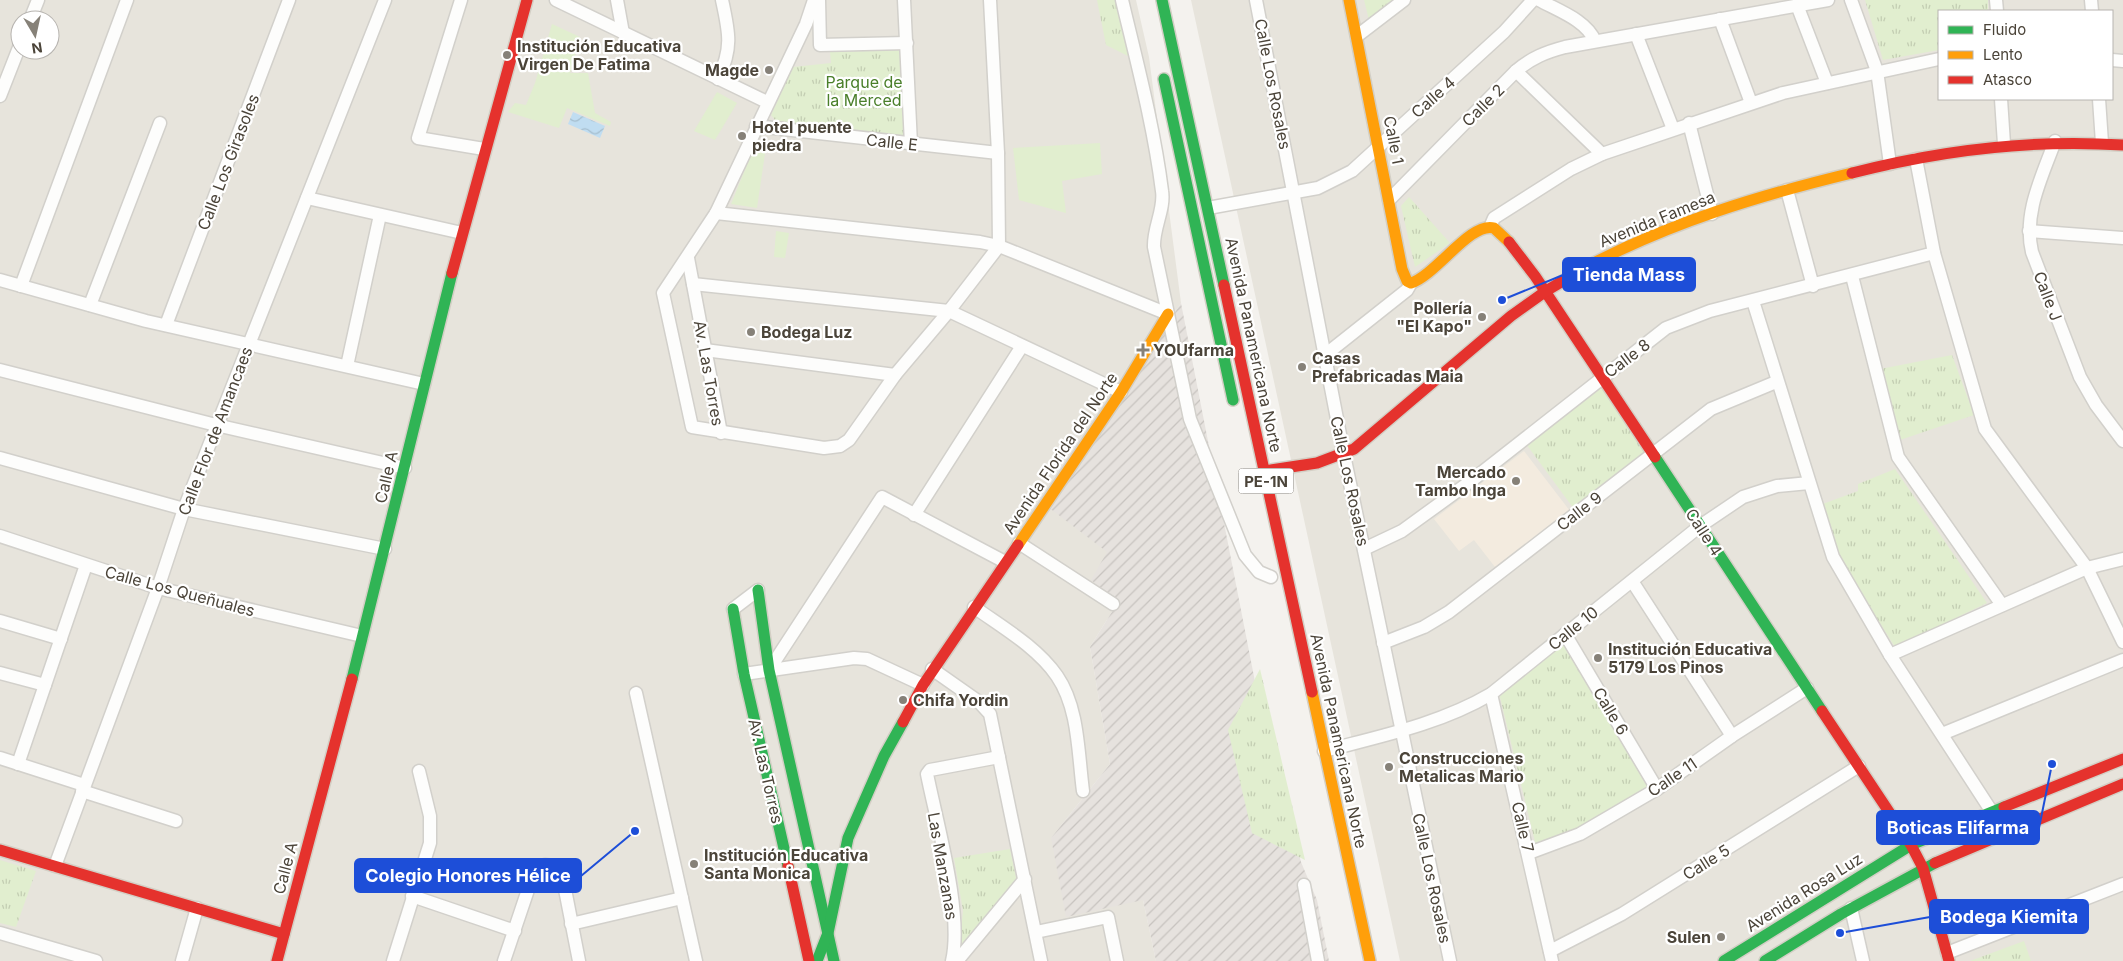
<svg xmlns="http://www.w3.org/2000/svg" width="2123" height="961" font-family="Inter,sans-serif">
<defs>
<pattern id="industrial-furrows" width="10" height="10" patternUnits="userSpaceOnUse" patternTransform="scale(1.25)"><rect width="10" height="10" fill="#e6e2de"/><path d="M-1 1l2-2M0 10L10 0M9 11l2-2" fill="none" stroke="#c7c3bf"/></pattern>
<pattern id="park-tufts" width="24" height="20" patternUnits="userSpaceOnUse" patternTransform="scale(1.25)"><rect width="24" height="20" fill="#e1eecf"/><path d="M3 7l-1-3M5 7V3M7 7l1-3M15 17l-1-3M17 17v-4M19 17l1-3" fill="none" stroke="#c3cdb2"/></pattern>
<pattern id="water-waves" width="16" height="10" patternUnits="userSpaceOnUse" patternTransform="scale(1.25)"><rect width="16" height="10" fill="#c0ddf1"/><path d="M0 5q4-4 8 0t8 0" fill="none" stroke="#a6bfcf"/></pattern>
</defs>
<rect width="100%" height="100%" fill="#f4f2ee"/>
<g fill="#e7e4dc" fill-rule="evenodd">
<path d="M0 0H1136L1149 57 1181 303 1156 343 1107 552 1118 602 1090 647 1110 764 1051 838 1143 900 1156 961H0ZM20 20H50V50H20Z"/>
<path d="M1191 0H2123V961H1400ZM1939 11H2112V99H1939Z"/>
</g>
<path fill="#f3ebdf" d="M1524 451 1570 511 1495 567 1474 540 1459 551 1434 519Z"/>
<path fill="url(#industrial-furrows)" d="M1181 303 1258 697 1301 862 1317 900 1329 961H1156L1143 900 1066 917 1051 838 1110 764 1090 647 1118 602 1091 580 1107 552 1048 507Z"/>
<g fill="#e1eecf">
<path d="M552 24 580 37 570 73H588L595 113 611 122 610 126 567 108 559 128 508 112 515 103 526 105 535 83Z"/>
<path d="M717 92 737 103 715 140 694 131Z"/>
<path d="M757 140H767L757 208 731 204Z"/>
<path d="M1100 143 1102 174 1062 181 1066 213 1019 200 1013 148Z"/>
<path d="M776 231 789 233 785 258 774 257Z"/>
</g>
<g fill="url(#park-tufts)">
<path d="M1097 0H1120L1134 59 1106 45Z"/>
<path d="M1364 0H1397L1370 24Z"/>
<path d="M1865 0H1988V11H1939V50L1883 60Z"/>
<path d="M903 50 909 136 776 121 771 115 793 67 831 63 830 52Z"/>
<path d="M1409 197 1450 243 1415 267 1401 206Z"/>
<path d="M1952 355 1974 415 1897 441 1880 369Z"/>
<path d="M1602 377 1652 454 1577 513 1523 440Z"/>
<path d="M1895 469 1987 603 1895 647 1834 550 1820 505 1858 491V484Z"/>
<path d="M1565 644 1652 786 1578 828 1536 846 1499 693Z"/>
<path d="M1260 669 1305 860 1252 833 1228 730Z"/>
<path d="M1010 849 1017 882 959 947 963 911 954 858Z"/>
<path d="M0 860 36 871 16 927 0 923Z"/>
<path d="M2024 941 2031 961H1970Z"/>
</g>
<path fill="url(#water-waves)" d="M573 112 605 126 600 138 568 124Z"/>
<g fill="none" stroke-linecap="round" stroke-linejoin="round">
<g stroke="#d2d0cb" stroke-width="15">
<g id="street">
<path d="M461 0 418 138 484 149"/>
<path d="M556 0 767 102"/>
<path d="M617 0 623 33"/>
<path d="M814 0 806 24 716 213 663 293 692 427 824 448 840 446 849 440 895 375 949 311 999 246 998 153 990 0"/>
<path d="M819 0 820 45 907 43"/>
<path d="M904 0 911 144"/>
<path d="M1122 0C1137 63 1154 127 1162 191 1165 209 1153 228 1154 247L1190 419 1245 555 1259 572 1271 577"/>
<path d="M1256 0 1344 455 1450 961"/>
<path d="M1539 0C1559 11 1586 20 1595 41"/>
<path d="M1851 0 1877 71 1890 164"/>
<path d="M1996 0 1997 11"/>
<path d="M2091 0 2092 11"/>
<path d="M1797 5 1827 83"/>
<path d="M1720 19 1751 103"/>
<path d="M30 20 38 0"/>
<path d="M1636 34 1673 129"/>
<path d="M1357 36 1404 0"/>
<path d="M2112 60 2123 61"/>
<path d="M1516 71 1602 154"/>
<path d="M718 79C733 48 729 32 722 0"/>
<path d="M0 96 20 45"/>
<path d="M2001 99 2004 144"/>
<path d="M2099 99 2102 143"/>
<path d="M1689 123 1712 214"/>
<path d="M756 126 998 153"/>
<path d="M2055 141C2042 177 2023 213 2032 252L2080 377 2096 405 2123 441"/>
<path d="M1916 159 1934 253 1985 429 2087 568 2123 642"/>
<path d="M1787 190 1813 286"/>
<path d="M307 198 462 233"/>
<path d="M1389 200 1516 71C1531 58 1546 52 1565 47L1828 0"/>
<path d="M1208 208 1318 188 1352 171 1504 32 1533 0"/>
<path d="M716 213 980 242 999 246 1168 314"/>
<path d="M1491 225 1494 218 1571 169 1602 154 1783 93 1939 59"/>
<path d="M2029 231 2123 238"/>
<path d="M688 258 721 433"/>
<path d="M1852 276 1898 457 2002 605"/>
<path d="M0 280 146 321 424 384"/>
<path d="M693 284 949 311 1121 392"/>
<path d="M21 286 127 0"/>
<path d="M1753 301 1833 557 1890 655 1992 812"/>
<path d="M90 305 160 123"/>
<path d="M166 325 289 0"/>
<path d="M705 350 895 375"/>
<path d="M1325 355 1407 290 1411 283"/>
<path d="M347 366 380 215"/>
<path d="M0 370 216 425 405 468"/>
<path d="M0 458 184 509 385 549"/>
<path d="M914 515 1022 346"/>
<path d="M0 536 158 588 362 636"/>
<path d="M1019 543 1113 604"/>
<path d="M1364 549 1402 531 1471 481 1666 328 1710 311 1934 253"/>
<path d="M1632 581 1732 736"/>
<path d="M974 607C1002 627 1037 647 1057 676 1079 708 1078 754 1083 791"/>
<path d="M733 609 758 590"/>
<path d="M0 621 61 639"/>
<path d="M1565 634 1657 789"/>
<path d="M1383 643 1424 627 1449 612 1711 409 1776 382"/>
<path d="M1890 655 2087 568 2123 559"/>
<path d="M932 669 979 702 990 714 1041 961"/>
<path d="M769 670 882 497 1005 562"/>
<path d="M0 673 45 685"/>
<path d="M744 674 854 658 867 659 923 685"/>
<path d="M636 693 696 961"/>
<path d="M1491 694 1552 961"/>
<path d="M1942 734 2123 660"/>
<path d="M1324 751C1381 736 1440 724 1491 694L1700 526 1743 497 1777 486 1809 483"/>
<path d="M0 758 84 785"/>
<path d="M18 764 86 565"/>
<path d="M82 791 176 821"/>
<path d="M1529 853 1580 834 1657 789 1732 736 1807 688"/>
<path d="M55 866 158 588 184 509 385 0"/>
<path d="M1304 885 1318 961"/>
<path d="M412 896 515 931"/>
<path d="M1851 908 1863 961"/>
<path d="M571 924 682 898"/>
<path d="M1036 932 1108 917 1117 961"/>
<path d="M0 933 96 961"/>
<path d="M1550 951 1622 914 1859 766"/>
<path d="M1947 953 2123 884"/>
<path d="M182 961 197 908"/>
<path d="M393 961 430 843V816L419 771"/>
<path d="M504 961 534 872 545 865 555 866 562 874 579 961"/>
<path d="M952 961C963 914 937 824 927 774L930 770 999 757"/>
<path d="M957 961 1025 879"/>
</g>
</g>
<g stroke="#d3cfc5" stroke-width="14">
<g id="fast">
<path d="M1162 0 1224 285"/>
<path d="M1164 79 1233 400"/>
<path d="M1655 457 1822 711"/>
<path d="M758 590 769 670 834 961"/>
<path d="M733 609 744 674 788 866"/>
<path d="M352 679 452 273"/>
<path d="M817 961 828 933 848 838 884 756 903 722"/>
<path d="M1724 961 1911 845 2004 807"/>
<path d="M1765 961 1841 914 1935 863"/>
</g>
</g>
<g stroke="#d3cfc5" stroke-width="14">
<g id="slow">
<path d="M1349 0 1402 269 1407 281 1411 283C1436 275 1471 221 1494 228L1509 242"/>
<path d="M1588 266C1671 222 1761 195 1852 173"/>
<path d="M1018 545 1121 392 1168 314"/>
<path d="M1312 692 1370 961"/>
</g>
</g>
<g stroke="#d3cfc5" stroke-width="14">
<g id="jam">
<path d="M1852 173C1941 150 2031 139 2123 145"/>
<path d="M1509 242 1535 276 1655 457"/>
<path d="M452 273 527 0"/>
<path d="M1224 285 1312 692"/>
<path d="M1264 471 1317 463 1354 449 1511 316 1546 291 1588 266"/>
<path d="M1822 711 1911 845 1923 868 1949 961"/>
<path d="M903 722 923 685 1018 545"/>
<path d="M2004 807 2123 759"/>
<path d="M0 850 284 934"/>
<path d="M1935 863 2123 784"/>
<path d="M788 866 809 961"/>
<path d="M277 961 352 679"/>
</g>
</g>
<use href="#street" stroke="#fdfdfc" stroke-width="12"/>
<use href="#fast" stroke="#30b455" stroke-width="11"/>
<use href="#slow" stroke="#ff9f0a" stroke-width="11"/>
<use href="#jam" stroke="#e5322d" stroke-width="11"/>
</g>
<g fill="#868178" stroke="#fff" stroke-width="2">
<circle cx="507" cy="55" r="5"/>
<circle cx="769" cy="70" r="5"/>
<circle cx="742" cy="136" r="5"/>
<circle cx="1482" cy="317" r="5"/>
<circle cx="751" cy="332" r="5"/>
<path d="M1140.5 342.5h5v5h5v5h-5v5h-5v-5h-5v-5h5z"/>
<circle cx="1302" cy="367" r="5"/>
<circle cx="1516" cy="481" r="5"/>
<circle cx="1598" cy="658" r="5"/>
<circle cx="903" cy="700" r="5"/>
<circle cx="1389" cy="767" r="5"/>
<circle cx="694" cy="864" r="5"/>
<circle cx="1721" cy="937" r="5"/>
</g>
<g text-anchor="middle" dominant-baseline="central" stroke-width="4.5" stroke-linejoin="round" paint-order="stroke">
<rect fill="#fff" stroke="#817c74" stroke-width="1" x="1238.5" y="468.5" width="55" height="25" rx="4"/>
<g font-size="15" font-weight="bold" fill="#4b4439">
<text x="1266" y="481">PE-1N</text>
</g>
<g font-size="16" font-weight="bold" fill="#4b4439" stroke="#fff" text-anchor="start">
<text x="517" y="46">Institución Educativa<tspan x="517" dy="18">Virgen De Fatima</tspan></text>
<text x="759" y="70" text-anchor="end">Magde</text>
<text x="752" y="127">Hotel puente<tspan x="752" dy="18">piedra</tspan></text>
<text x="1472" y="308" text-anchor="end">Pollería<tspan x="1472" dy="18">"El Kapo"</tspan></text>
<text x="761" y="332">Bodega Luz</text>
<text x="1153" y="350">YOUfarma</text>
<text x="1312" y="358">Casas<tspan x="1312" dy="18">Prefabricadas Maia</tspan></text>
<text x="1506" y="472" text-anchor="end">Mercado<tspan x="1506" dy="18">Tambo Inga</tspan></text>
<text x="1608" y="649">Institución Educativa<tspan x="1608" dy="18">5179 Los Pinos</tspan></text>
<text x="913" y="700">Chifa Yordin</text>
<text x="1399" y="758">Construcciones<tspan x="1399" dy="18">Metalicas Mario</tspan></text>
<text x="704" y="855">Institución Educativa<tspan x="704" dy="18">Santa Monica</tspan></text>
<text x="1711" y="937" text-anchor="end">Sulen</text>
</g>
<g font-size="16" fill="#4a7f2a" stroke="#fff">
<text x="864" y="82">Parque de<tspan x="864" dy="18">la Merced</tspan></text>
</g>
<g font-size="16" fill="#4b4439" stroke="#fff">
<text transform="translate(1273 84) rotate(79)">Calle Los Rosales</text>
<text transform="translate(1433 97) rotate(-42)">Calle 4</text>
<text transform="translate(1483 105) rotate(-45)">Calle 2</text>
<text transform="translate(1394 140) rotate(79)">Calle 1</text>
<text transform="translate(892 142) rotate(6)">Calle E</text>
<text transform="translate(228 162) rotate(-69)">Calle Los Girasoles</text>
<text transform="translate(1657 219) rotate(-22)">Avenida Famesa</text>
<text transform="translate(2048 296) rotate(69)">Calle J</text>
<text transform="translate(1254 345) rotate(78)">Avenida Panamericana Norte</text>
<text transform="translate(1627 358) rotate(-37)">Calle 8</text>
<text transform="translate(709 373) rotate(80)">Av. Las Torres</text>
<text transform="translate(215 431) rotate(-69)">Calle Flor de Amancaes</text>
<text transform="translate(1060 453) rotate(-56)">Avenida Florida del Norte</text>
<text transform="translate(386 477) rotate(-77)">Calle A</text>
<text transform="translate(1350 481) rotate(78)">Calle Los Rosales</text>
<text transform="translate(1579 511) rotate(-38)">Calle 9</text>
<text transform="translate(1704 532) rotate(57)">Calle 4</text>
<text transform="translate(180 591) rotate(15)">Calle Los Queñuales</text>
<text transform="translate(1573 628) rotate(-39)">Calle 10</text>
<text transform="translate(1611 711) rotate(59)">Calle 6</text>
<text transform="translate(1339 741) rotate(78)">Avenida Panamericana Norte</text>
<text transform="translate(766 771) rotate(77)">Av. Las Torres</text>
<text transform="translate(1672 777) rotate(-34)">Calle 11</text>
<text transform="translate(1523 827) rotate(77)">Calle 7</text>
<text transform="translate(1706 862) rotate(-32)">Calle 5</text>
<text transform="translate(943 866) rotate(80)">Las Manzanas</text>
<text transform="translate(285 868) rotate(-75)">Calle A</text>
<text transform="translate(1432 878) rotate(78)">Calle Los Rosales</text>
<text transform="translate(1804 892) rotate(-32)">Avenida Rosa Luz</text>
</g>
</g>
<path fill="none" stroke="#1d4ed8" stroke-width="2" d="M1502 300L1563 275M2052 764L2039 828M635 831L581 876M1840 933L1930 917"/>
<g fill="#1d4ed8" stroke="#fff" stroke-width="2">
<circle cx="1502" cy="300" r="5"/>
<circle cx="2052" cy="764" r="5"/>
<circle cx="635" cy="831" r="5"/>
<circle cx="1840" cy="933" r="5"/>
</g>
<g fill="#1d4ed8" stroke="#1d4ed8" stroke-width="2">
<rect x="1563" y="258" width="132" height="33" rx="5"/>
<rect x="1877" y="811" width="162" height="33" rx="5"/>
<rect x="355" y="859" width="226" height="33" rx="5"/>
<rect x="1930" y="900" width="158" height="33" rx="5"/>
</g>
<g font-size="18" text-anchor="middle" font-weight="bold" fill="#fff">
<text x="1629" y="281">Tienda Mass</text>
<text x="1958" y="834">Boticas Elifarma</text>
<text x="468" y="882">Colegio Honores Hélice</text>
<text x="2009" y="923">Bodega Kiemita</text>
</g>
<rect x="1938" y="10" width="175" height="90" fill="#ffffff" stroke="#b7b4b0"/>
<rect x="1948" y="26" width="25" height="8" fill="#30b455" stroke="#b7b4b0"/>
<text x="1983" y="35" font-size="15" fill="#4b4439">Fluido</text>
<rect x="1948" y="51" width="25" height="8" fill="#ff9f0a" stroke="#b7b4b0"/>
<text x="1983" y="60" font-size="15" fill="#4b4439">Lento</text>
<rect x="1948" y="76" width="25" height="8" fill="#e5322d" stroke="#b7b4b0"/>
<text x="1983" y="85" font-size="15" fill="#4b4439">Atasco</text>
<g transform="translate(35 35) rotate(171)"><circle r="24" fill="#ffffff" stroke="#b7b4b0"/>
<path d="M0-4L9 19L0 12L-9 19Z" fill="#868178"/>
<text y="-8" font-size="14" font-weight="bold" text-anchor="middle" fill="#4b4439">N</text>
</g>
</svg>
